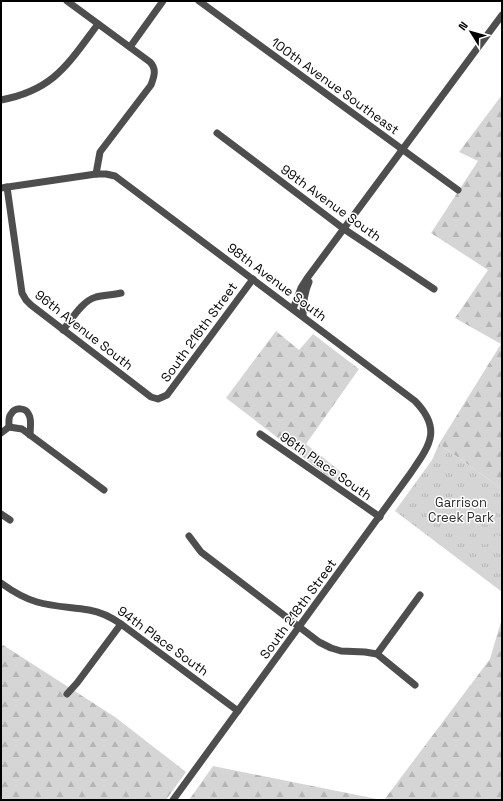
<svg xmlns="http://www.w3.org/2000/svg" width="503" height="801" font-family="'Space Grotesk',sans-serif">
<defs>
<pattern id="forest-firs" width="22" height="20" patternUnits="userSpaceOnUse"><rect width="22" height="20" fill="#d5d5d5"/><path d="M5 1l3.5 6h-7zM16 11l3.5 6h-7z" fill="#b5b5b5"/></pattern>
<pattern id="park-tufts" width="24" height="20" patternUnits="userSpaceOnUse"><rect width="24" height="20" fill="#d5d5d5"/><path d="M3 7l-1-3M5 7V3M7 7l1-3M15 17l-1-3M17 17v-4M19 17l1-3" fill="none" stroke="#b5b5b5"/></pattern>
</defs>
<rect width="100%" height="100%" fill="#fff"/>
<g fill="url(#forest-firs)">
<path d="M502 95V489L439 444 501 344 455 318 488 270 431 233 478 161 459 152Z"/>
<path d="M276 331 299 350 313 334 359 369 306 444 341 472 335 482 226 398Z"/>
<path d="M502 618V800H384L490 659Z"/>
<path d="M3 645 115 717 186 772 166 800H1V648Z"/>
<path d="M213 766 382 800H189Z"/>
</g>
<path fill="url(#park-tufts)" d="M439 444 502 489V592L395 511 432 460Z"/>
<g fill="#d5d5d5">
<path d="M465 484 486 495 481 504 460 493Z"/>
<path d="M458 496 479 508 473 517 453 506Z"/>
<path d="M450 510 471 522 466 531 445 520Z"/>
<path d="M490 514 502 521V533L485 524Z"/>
<path d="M482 526 494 533 486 545 475 539Z"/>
<path d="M496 534 502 537V550L501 553 489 547Z"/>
</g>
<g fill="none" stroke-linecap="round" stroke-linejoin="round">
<g stroke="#4e4e4e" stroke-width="7">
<path d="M67 1 150 62C157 69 154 77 151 85L100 152 96 174"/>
<path d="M199 1 458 190"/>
<path d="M130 47 163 1"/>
<path d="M1 100C54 90 68 64 98 24"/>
<path d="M217 133 344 229 434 289"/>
<path d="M7 187 22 293 26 300 31 305 151 397 158 399 167 395 253 279"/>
<path d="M1 188 96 174H106L115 176 415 401C443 430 429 446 410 474L173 800"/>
<path d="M293 309 301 288 308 277 502 15"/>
<path d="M303 316C303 304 304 293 309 282"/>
<path d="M63 330C72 319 82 301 96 297 104 295 113 295 121 293"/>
<path d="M9 427C9 423 8 417 11 414 15 407 26 407 29 415 32 420 30 429 30 435"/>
<path d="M1 433 9 427 22 429 104 490"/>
<path d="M260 434 380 517"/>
<path d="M1 514 10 520"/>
<path d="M189 536 201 552 319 642 331 648 341 651 365 652 377 654 415 685"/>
<path d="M1 583C12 591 23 598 37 602 54 607 72 607 89 610 101 612 111 617 121 624L238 711"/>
<path d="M377 654 420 595"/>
<path d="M67 694 77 683 121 624"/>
</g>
</g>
<g text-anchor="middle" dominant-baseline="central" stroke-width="3" stroke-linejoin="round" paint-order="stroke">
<g font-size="13" fill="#000" stroke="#fff">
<text transform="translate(335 86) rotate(36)">100th Avenue Southeast</text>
<text transform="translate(331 203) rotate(36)">99th Avenue South</text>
<text transform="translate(277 282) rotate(37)">98th Avenue South</text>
<text transform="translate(84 330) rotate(38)">96th Avenue South</text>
<text transform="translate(199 332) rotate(-54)">South 216th Street</text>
<text transform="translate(326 466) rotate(35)">96th Place South</text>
<text transform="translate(298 609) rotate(-54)">South 218th Street</text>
<text transform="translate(163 641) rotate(36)">94th Place South</text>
</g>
<g font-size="13" fill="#2c2c2c" stroke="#fff">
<text x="461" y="502">Garrison<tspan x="461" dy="15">Creek Park</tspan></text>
</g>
</g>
<rect width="503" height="801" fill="none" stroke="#000000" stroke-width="4"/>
<g transform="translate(471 32) rotate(307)" stroke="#ffffff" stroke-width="3" paint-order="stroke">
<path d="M0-3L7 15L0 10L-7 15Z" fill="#000000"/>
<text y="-6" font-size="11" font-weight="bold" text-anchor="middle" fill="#000000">N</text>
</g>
</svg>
